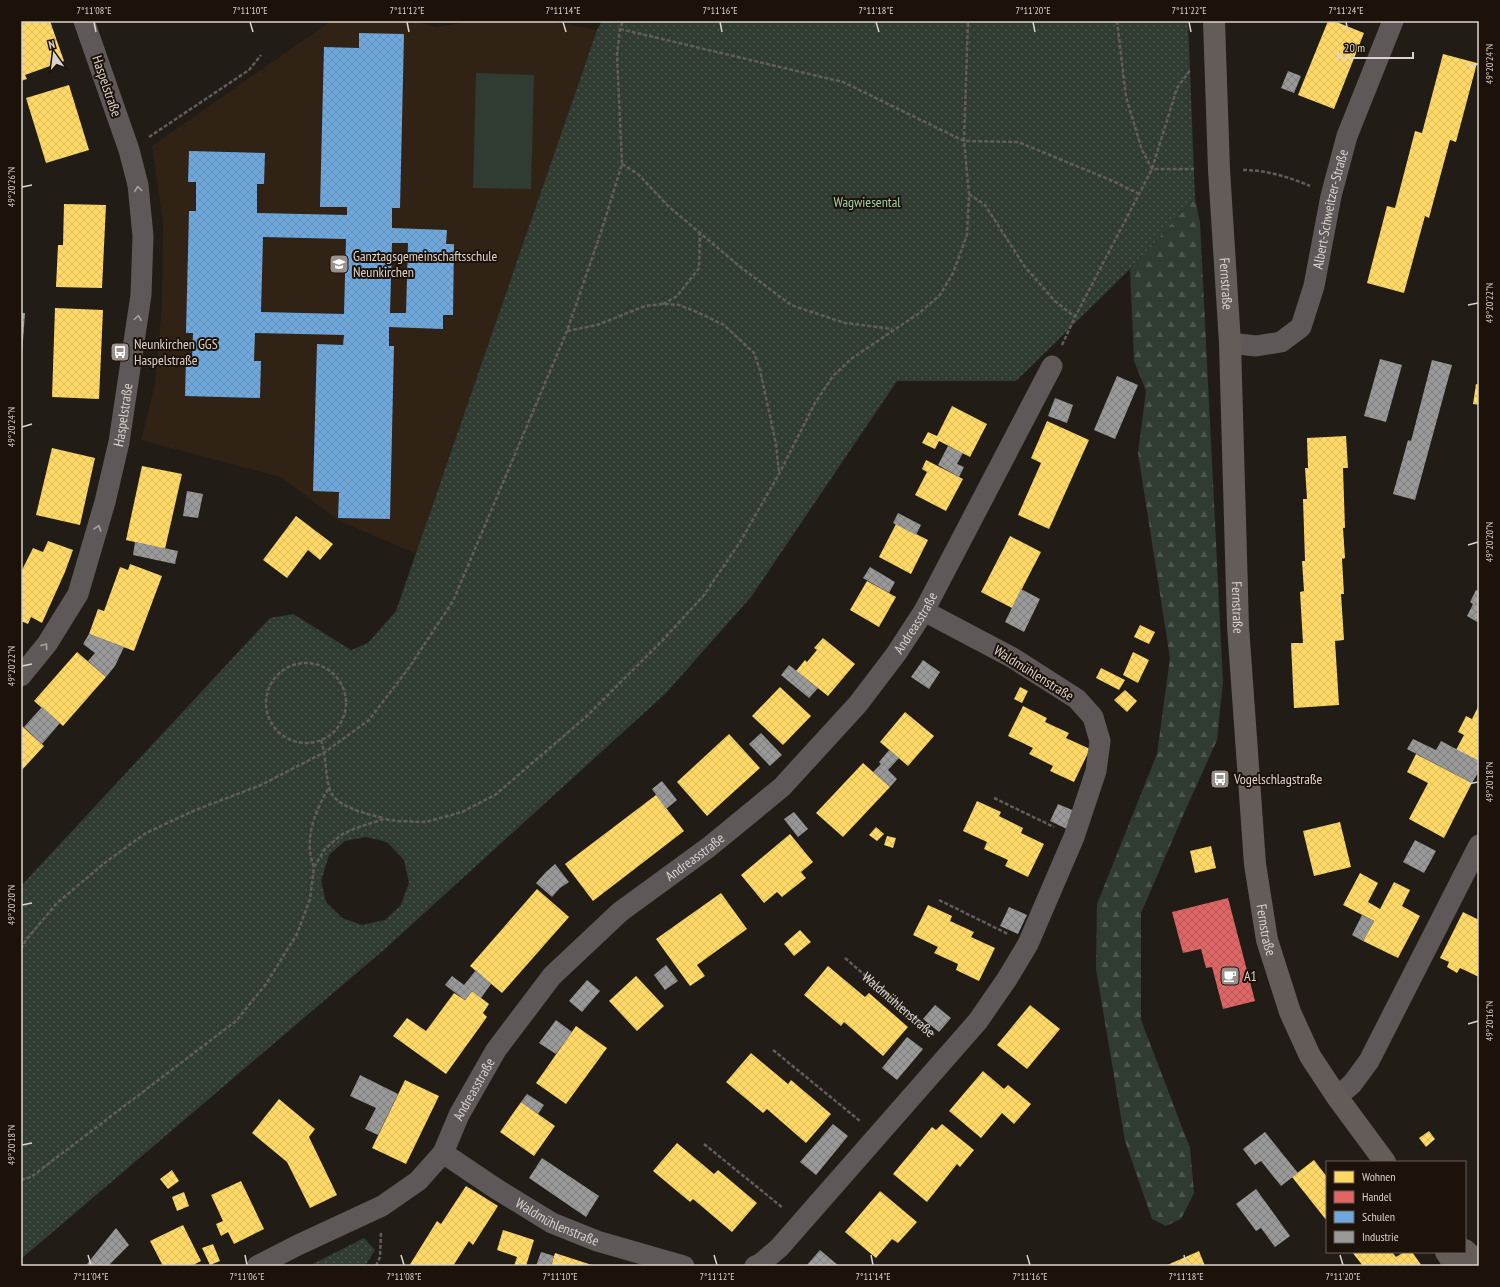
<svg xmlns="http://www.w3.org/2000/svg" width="1500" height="1287" font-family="'PT Sans Narrow',sans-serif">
<defs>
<pattern id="forest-firs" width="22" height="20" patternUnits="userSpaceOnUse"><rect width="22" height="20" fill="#303c31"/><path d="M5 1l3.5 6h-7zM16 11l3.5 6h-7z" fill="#4d574e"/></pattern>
<pattern id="park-dots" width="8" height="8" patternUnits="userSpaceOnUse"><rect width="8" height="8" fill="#303c31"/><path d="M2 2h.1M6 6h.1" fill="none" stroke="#4d574e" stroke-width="1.8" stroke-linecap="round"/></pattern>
<pattern id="homes-cross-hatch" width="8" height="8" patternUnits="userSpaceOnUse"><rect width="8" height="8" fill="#ffd966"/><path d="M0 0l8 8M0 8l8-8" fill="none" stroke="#d9ba5e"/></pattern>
<pattern id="shops-cross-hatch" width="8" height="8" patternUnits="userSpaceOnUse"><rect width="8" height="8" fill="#e06666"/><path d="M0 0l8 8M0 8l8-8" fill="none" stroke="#b15a5a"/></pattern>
<pattern id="schools-cross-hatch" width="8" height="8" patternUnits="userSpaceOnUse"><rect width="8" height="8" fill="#6fa8dc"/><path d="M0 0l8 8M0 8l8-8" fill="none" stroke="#648eb4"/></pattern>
<pattern id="industry-cross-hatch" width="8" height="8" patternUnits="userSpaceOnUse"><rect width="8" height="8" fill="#999"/><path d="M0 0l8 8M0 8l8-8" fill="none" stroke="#7f7e7e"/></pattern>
</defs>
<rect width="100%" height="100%" fill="#221c17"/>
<path fill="#312216" d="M331 21H413L437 27 474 21H549L597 30 416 553 407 550 338 520 281 477 141 440 155 384 162 305 163 223 152 146Z"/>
<path fill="#303c31" d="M476 73 534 75 531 189 473 188Z"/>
<path fill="url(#forest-firs)" d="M1195 198 1200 223 1223 682 1217 740 1185 811 1141 913V1020L1190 1148 1194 1193 1181 1219 1166 1226 1152 1219 1125 1141 1096 969 1097 904 1157 754 1170 658 1138 453 1146 391 1134 361 1130 269Z"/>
<g fill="url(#park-dots)" fill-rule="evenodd">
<path d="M602 21H1188L1195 198 1130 269 1016 381H897L751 597 666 693 386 948 21 1259V886L270 618 293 614 351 650 368 643 396 611 597 30ZM366 837 387 842 404 860 409 883 401 905 385 920 362 925 342 918 326 902 321 881 329 855 345 841Z"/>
<path d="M364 1238 375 1250 365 1266H309Z"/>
</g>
<g fill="url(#homes-cross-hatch)">
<path d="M21 21H50L64 61 25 75 27 79 21 81Z"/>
<path d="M1328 21H1334L1364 33 1334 109 1298 95Z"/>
<path d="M1443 54 1477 63 1456 142 1450 140 1429 218 1425 216 1404 293 1367 283 1387 206 1395 208 1415 131 1422 133Z"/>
<path d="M69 85 89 150 46 163 26 98Z"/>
<path d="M64 204 106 205 102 288 56 287 58 245H63Z"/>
<path d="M55 308 103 310 99 399 52 397Z"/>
<path d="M1476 384 1479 385V405L1473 404Z"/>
<path d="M952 406 987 424 970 457 939 441 935 449 922 443 928 432 937 436Z"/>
<path d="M1047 421 1089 440 1049 529 1018 515 1041 463 1031 458Z"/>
<path d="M1346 436 1348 468H1343L1345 528H1343L1345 558 1342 559 1344 594H1341L1344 640 1335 641 1339 705 1294 708 1291 643H1303L1300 592 1304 591 1302 561H1305L1303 499H1307L1305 468H1308L1307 438Z"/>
<path d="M52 448 95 458 80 525 36 515Z"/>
<path d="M926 460 963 479 946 511 915 495 927 472 922 469Z"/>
<path d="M142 466 182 474 165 549 126 540Z"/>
<path d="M296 516 333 544 320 560 308 550 287 578 263 560Z"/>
<path d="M896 524 928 540 911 574 879 557Z"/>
<path d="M1010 536 1041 552 1012 608 981 592Z"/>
<path d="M48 541 73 550 65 572 42 623 31 617 28 624 21 621V572L33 548 43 552Z"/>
<path d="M130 564 162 576 134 651 89 634 98 609 104 611 120 567 128 570Z"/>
<path d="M867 581 896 597 879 627 850 610Z"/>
<path d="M1140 625 1155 632 1149 644 1134 637Z"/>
<path d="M823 638 855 664 828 696 796 671 805 660 807 662 817 650 814 648Z"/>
<path d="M77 652 106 677 63 726 34 701Z"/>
<path d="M1133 652 1149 660 1138 683 1123 675Z"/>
<path d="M1101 668 1125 680 1119 690 1096 678Z"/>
<path d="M780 687 811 716 783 745 752 716Z"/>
<path d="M1020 687 1028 691 1022 703 1014 699Z"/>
<path d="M1125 690 1137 701 1127 712 1114 700Z"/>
<path d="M1479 705V761L1456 750 1464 735 1458 732 1466 716 1472 719Z"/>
<path d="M1023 706 1047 718 1045 722 1069 733 1066 738 1090 749 1074 782 1050 771 1053 766 1029 754 1033 748 1008 736Z"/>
<path d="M905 712 934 736 908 766 880 742Z"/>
<path d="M21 725 44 746 21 771Z"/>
<path d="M729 734 760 768 707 816 677 782Z"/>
<path d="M1416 754 1472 783 1444 838 1409 819 1428 783 1407 772Z"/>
<path d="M863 763 890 787 843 837 816 813Z"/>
<path d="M656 795 684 831 593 901 565 864Z"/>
<path d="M977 801 1001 812 999 816 1023 828 1021 833 1044 844 1028 877 1005 866 1008 860 984 849 987 842 963 831Z"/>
<path d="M1340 822 1351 867 1314 876 1303 831Z"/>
<path d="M876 827 884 834 877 841 869 835Z"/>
<path d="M790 834 813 862 801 872 806 878 782 897 777 892 764 903 741 875Z"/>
<path d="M887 836 896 838 893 848 884 845Z"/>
<path d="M1211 846 1216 868 1195 873 1190 851Z"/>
<path d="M1360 873 1378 883 1368 902 1380 909 1394 882 1410 890 1402 906 1420 916 1398 958 1363 941 1374 921 1343 905Z"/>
<path d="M537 889 569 917 502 993 470 966Z"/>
<path d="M721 893 747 929 697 965 705 976 690 986 656 939Z"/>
<path d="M928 905 952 916 950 921 974 932 971 937 995 948 979 981 956 970 958 964 934 953 938 947 913 935Z"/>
<path d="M1463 912 1479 920V977L1460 968 1457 973 1447 967 1449 962 1440 958Z"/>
<path d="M800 930 811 942 794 956 784 944Z"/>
<path d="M828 966 865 997 869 993 908 1027 883 1056 844 1022 841 1026 804 995Z"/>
<path d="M636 976 664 1006 637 1031 609 1001Z"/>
<path d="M472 991 489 1004 483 1013 487 1017 446 1074 393 1036 407 1018 426 1031 454 993 465 1000Z"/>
<path d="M1030 1005 1060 1029 1027 1069 997 1045Z"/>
<path d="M576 1026 607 1048 566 1104 536 1083Z"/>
<path d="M751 1053 788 1084 791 1080 831 1114 806 1143 767 1109 763 1113 726 1082Z"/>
<path d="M983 1071 1004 1089 1008 1085 1031 1104 1014 1124 1002 1113 981 1138 949 1111Z"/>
<path d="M405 1080 439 1096 406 1164 372 1148Z"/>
<path d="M279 1099 315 1129 309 1137 337 1195 310 1208 287 1162 252 1133Z"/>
<path d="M521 1102 555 1126 534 1156 500 1132Z"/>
<path d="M942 1124 974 1150 960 1167 957 1164 927 1202 893 1174 932 1127 936 1130Z"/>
<path d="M1429 1131 1435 1139 1426 1147 1419 1138Z"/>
<path d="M677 1143 714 1174 718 1170 757 1203 732 1232 693 1199 690 1202 653 1171Z"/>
<path d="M1314 1160 1327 1177V1221L1292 1177Z"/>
<path d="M172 1170 179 1181 168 1189 160 1179Z"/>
<path d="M241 1181 264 1229 234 1244 228 1232 221 1236 216 1224 223 1221 211 1195Z"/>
<path d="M466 1186 498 1206 473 1245 469 1241 453 1266H409L437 1221 441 1224Z"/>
<path d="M880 1191 917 1222 898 1243 892 1239 876 1258 845 1232Z"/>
<path d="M184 1192 189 1206 177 1211 172 1197Z"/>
<path d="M183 1225 201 1261 191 1266H163L150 1241Z"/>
<path d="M503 1230 534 1240 526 1266H514L517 1257 497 1250Z"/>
<path d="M213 1244 220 1261 210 1265 202 1248Z"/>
<path d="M1199 1251 1205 1266H1165Z"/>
<path d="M1352 1252H1392L1396 1257 1404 1252H1412L1422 1266H1363Z"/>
<path d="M555 1253 595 1266H551Z"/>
</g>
<path fill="url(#shops-cross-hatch)" d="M1228 898 1255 1001 1223 1009 1212 967 1206 968 1201 949 1183 953 1172 912Z"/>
<path fill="url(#schools-cross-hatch)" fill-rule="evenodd" d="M359 33 404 34 400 208H392V228L447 230 446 244H454L453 315H443V329L389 327V346H394L390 519 338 518 339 492 313 491 317 344 343 345 344 335 255 333 254 361H261L260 398 185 396 186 359H192L193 333H186L189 211H196V182H188L189 151 265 153 264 184H257V213L347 215V207H320L324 47 359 48ZM263 237 346 239 344 314 261 312ZM392 243H408L406 313H390Z"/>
<g fill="url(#industry-cross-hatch)">
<path d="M1288 71 1301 76 1294 93 1281 88Z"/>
<path d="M21 313H25L22 354H21Z"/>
<path d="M1380 359 1402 365 1386 422 1364 416Z"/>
<path d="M1432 360 1452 365 1415 500 1393 494 1408 440 1411 441Z"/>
<path d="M1117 376 1138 385 1115 439 1094 430Z"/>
<path d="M1055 398 1073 405 1067 423 1048 416Z"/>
<path d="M948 446 963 453 957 464 964 467 959 477 938 465Z"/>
<path d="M187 491 203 494 198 518 183 516Z"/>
<path d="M898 513 921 525 916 535 893 523Z"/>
<path d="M135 542 178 551 175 564 133 555Z"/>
<path d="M870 567 895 582 889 593 863 578Z"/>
<path d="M1021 589 1040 599 1024 632 1005 622Z"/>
<path d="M1476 590 1479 592V623L1467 616 1473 604 1470 602Z"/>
<path d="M89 634 124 647 115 666 106 677 88 661 95 653 83 644Z"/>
<path d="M923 660 940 672 929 689 911 677Z"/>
<path d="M789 665 818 688 809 698 781 675Z"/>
<path d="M42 707 60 723 42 744 24 727Z"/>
<path d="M761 733 782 755 770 766 749 744Z"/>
<path d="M1413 739 1436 750 1441 741 1479 761V771L1472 783 1407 749Z"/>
<path d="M889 750 899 758 888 770 897 779 890 787 873 772 881 764 879 762Z"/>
<path d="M662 781 677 800 666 809 652 789Z"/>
<path d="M1058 804 1077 812 1069 830 1050 821Z"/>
<path d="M794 812 808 829 798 837 784 819Z"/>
<path d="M1415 840 1436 851 1424 873 1403 862Z"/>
<path d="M555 864 569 882 560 888 552 897 536 883 546 872Z"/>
<path d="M1009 907 1027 915 1018 934 1000 926Z"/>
<path d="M1362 915 1374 921 1363 941 1352 935Z"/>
<path d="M666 965 678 981 665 990 654 975Z"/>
<path d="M476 970 491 984 481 998 472 991 465 1000 445 985 452 976 464 985Z"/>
<path d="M587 980 600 991 582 1012 569 1001Z"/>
<path d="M935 1005 951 1018 939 1032 923 1019Z"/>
<path d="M556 1020 572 1032 556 1054 539 1043Z"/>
<path d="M907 1037 923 1049 897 1080 882 1068Z"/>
<path d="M360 1075 398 1094 378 1135 365 1129 376 1108 350 1096Z"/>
<path d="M527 1094 544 1105 538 1114 521 1102Z"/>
<path d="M833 1124 848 1136 816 1175 800 1162Z"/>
<path d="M1265 1132 1298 1173 1281 1186 1261 1161 1255 1165 1243 1149Z"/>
<path d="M542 1158 599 1196 586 1217 529 1178Z"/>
<path d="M1256 1189 1290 1236 1275 1247 1261 1228 1256 1231 1236 1204Z"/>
<path d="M116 1228 129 1245 108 1266H89L87 1264Z"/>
<path d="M820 1250 839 1266H806Z"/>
<path d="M541 1252 554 1256 551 1266H536Z"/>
</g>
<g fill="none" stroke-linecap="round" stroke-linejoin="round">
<g stroke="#625d5c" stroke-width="2.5" stroke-dasharray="4 2" stroke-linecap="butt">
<path d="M1117 21 1126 97 1142 150 1152 169H1194"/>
<path d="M620 29 843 82 964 141 1018 142 1113 181 1139 194"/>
<path d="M149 137 249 70 261 55"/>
<path d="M622 164 638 174 668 206 700 233 738 265 791 305 845 323 892 329"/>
<path d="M1243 170C1266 170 1289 177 1310 186"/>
<path d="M969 194 985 205 1025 267 1055 301 1075 317"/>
<path d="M663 304 677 296 699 268 700 233"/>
<path d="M567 331 597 325 645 306 663 304 679 305 697 312 724 325 754 353 760 370 776 444 779 473"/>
<path d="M1062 345 1075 317 1152 169 1177 88 1191 69"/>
<circle cx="306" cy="703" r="40"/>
<path d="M321 740C326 756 325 771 329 787 333 807 367 814 384 818"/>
<path d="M994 798 1054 827"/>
<path d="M314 867C303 841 315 810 329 788"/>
<path d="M939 900 1008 934"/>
<path d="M21 949 26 940 57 903 107 861 146 833 193 811 261 785 325 752 369 720 408 669 453 601 567 331 602 229 622 164 617 55 620 29 623 21"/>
<path id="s1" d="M845 958 934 1035"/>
<path d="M773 1050 860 1121"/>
<path d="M704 1144 783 1208"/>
<path d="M21 1180 31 1177 236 1021 266 984 297 934 310 899 314 867 325 849 341 835 356 828 384 819 397 821 426 822 462 812 495 795 587 716 663 640 704 595 740 542 779 474 815 403 833 376 851 359 894 330 918 314 940 295 953 273 967 235 969 194 964 141 968 21"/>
<path d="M376 1266 380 1257 381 1232"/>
</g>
<g stroke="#5e5958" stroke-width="21">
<path id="s2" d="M1230 343 1256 346 1281 342 1301 327 1314 286 1331 196 1347 136 1393 21"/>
<path id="s3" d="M21 676 47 644 78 594 105 502 119 442 141 295 143 236 138 185 129 150 84 21"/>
<path d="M1337 1097 1352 1084 1369 1061 1479 845"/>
<path id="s4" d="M443 1153 495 1188 552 1223 597 1241 684 1266"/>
<path id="s5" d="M257 1266 298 1245 382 1206 418 1181 443 1153 459 1115 496 1050 552 976 620 912 709 847 782 787 858 704 896 654 924 611 1052 366"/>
<path d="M755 1266 760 1264 779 1248 978 1021 1007 979 1028 944 1074 837 1096 771 1100 741 1093 717 1077 699 1013 658 924 611"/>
</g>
<g stroke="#635c59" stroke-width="22">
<path id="s6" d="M1214 21 1219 170 1230 343 1238 626 1255 864 1267 940 1290 1012 1310 1056 1337 1097 1385 1162"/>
<path d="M1465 1250 1479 1263"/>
<path d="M1446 1252 1455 1266"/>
</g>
</g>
<defs><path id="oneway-chevron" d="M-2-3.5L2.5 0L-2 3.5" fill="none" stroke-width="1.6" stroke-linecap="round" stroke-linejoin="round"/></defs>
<g stroke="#a9a29e">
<use href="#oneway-chevron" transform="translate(138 189) rotate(-98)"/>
<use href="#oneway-chevron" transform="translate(138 318) rotate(-82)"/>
<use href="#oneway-chevron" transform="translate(98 528) rotate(-74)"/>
<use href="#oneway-chevron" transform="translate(45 646) rotate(-54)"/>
</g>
<path fill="none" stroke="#dbd3cd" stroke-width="1.5" d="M94 22 96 32M250 22 253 32M407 22 409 32M563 22 566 32M720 22 722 32M876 22 879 32M1033 22 1035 32M1189 22 1191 32M1346 22 1348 32M1468 66 1478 64M22 187 32 185M1468 305 1478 303M22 427 32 424M1468 545 1478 542M22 666 32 664M1468 784 1478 782M22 905 32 903M1468 1024 1478 1021M22 1145 32 1143M88 1255 91 1265M245 1255 247 1265M401 1255 404 1265M558 1255 560 1265M714 1255 717 1265M871 1255 873 1265M1027 1255 1030 1265M1184 1255 1186 1265M1340 1255 1343 1265"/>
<defs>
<g id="school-square" transform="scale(1)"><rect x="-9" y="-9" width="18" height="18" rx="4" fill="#9a938d" stroke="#1d120a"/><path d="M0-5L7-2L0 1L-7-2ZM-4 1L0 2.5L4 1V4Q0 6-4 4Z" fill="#fff"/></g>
<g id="bus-square" transform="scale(1)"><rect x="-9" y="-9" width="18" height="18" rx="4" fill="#9a938d" stroke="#1d120a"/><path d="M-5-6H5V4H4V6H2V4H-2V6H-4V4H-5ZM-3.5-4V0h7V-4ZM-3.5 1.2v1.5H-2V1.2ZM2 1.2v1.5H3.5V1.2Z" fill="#fff"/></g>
<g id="cafe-square" transform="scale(1)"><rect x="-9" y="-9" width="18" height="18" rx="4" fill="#9a938d" stroke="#1d120a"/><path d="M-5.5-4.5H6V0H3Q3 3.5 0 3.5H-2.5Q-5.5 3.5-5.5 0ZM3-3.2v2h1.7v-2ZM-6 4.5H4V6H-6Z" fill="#fff"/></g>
</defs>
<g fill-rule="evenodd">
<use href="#school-square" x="339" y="264"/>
<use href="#bus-square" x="120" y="352"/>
<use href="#bus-square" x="1220" y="779"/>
<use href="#cafe-square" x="1230" y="976"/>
</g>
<g text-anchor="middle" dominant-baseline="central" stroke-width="4" stroke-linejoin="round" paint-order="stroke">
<g font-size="14" fill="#dbd3cd" stroke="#1d120a">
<text transform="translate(107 86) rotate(71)">Haspelstraße</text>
<text stroke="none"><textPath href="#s2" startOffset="198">Albert-Schweitzer-Straße</textPath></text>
<text stroke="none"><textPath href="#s6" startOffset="263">Fernstraße</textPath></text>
<text stroke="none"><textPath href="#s3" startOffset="285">Haspelstraße</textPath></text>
<text stroke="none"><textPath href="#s6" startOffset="587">Fernstraße</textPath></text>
<text stroke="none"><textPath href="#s5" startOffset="939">Andreasstraße</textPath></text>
<text transform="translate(1034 673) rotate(32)">Waldmühlenstraße</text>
<text stroke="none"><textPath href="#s5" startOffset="615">Andreasstraße</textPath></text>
<text stroke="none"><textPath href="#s6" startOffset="911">Fernstraße</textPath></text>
<text stroke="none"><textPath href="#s1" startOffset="71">Waldmühlenstraße</textPath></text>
<text stroke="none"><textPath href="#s5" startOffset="291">Andreasstraße</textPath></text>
<text stroke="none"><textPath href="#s4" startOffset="134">Waldmühlenstraße</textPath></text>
</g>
<g font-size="14" fill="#a0d2aa" stroke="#1d120a">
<text x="867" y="202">Wagwiesental</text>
</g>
<g font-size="14" fill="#dbd3cd" stroke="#1d120a" text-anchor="start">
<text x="353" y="256">Ganztagsgemeinschaftsschule<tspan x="353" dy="16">Neunkirchen</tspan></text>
<text x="134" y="344">Neunkirchen GGS<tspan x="134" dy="16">Haspelstraße</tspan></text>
<text x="1234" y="779">Vogelschlagstraße</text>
<text x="1244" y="976">A1</text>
</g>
</g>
<rect width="1500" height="1287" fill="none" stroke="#1d120a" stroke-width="44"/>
<rect x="1326" y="1161" width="140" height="92" fill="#1d120a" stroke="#695f58"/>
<rect x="1334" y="1171" width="20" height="12" fill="#ffd966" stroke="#695f58"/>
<text x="1362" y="1181" font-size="12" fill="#dbd3cd">Wohnen</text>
<rect x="1334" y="1191" width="20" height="12" fill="#e06666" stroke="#695f58"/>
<text x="1362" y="1201" font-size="12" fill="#dbd3cd">Handel</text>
<rect x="1334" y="1211" width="20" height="12" fill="#6fa8dc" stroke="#695f58"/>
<text x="1362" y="1221" font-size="12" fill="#dbd3cd">Schulen</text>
<rect x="1334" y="1231" width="20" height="12" fill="#999999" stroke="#695f58"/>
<text x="1362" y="1241" font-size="12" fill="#dbd3cd">Industrie</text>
<g transform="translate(54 54) rotate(346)" stroke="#1d120a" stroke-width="3" paint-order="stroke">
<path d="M0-3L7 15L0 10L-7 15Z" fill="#dbd3cd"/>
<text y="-6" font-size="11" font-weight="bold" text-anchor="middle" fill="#dbd3cd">N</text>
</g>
<path d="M1338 52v6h75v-6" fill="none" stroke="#dbd3cd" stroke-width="2"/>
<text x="1344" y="52" font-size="12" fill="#dbd3cd" stroke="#1d120a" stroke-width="3" paint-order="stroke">20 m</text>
<rect x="22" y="22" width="1456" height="1243" fill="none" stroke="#dbd3cd" stroke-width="1.5"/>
<g font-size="10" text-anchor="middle" fill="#dbd3cd">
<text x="94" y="14">7°11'08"E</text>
<text x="250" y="14">7°11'10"E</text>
<text x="407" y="14">7°11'12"E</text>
<text x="563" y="14">7°11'14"E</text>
<text x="720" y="14">7°11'16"E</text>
<text x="876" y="14">7°11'18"E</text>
<text x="1033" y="14">7°11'20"E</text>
<text x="1189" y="14">7°11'22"E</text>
<text x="1346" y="14">7°11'24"E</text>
<text transform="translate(1489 64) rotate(-90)" y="4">49°20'24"N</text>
<text transform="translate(11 187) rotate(-90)" y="4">49°20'26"N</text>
<text transform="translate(1489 303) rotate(-90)" y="4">49°20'22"N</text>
<text transform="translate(11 427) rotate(-90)" y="4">49°20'24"N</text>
<text transform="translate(1489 542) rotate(-90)" y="4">49°20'20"N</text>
<text transform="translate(11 666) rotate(-90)" y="4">49°20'22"N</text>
<text transform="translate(1489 782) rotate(-90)" y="4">49°20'18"N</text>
<text transform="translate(11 905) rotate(-90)" y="4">49°20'20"N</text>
<text transform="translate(1489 1021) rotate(-90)" y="4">49°20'16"N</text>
<text transform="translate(11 1145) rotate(-90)" y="4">49°20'18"N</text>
<text x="91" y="1280">7°11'04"E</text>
<text x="247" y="1280">7°11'06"E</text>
<text x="404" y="1280">7°11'08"E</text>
<text x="560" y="1280">7°11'10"E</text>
<text x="717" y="1280">7°11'12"E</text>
<text x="873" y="1280">7°11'14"E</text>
<text x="1030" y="1280">7°11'16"E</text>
<text x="1186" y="1280">7°11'18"E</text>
<text x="1343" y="1280">7°11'20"E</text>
</g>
</svg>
